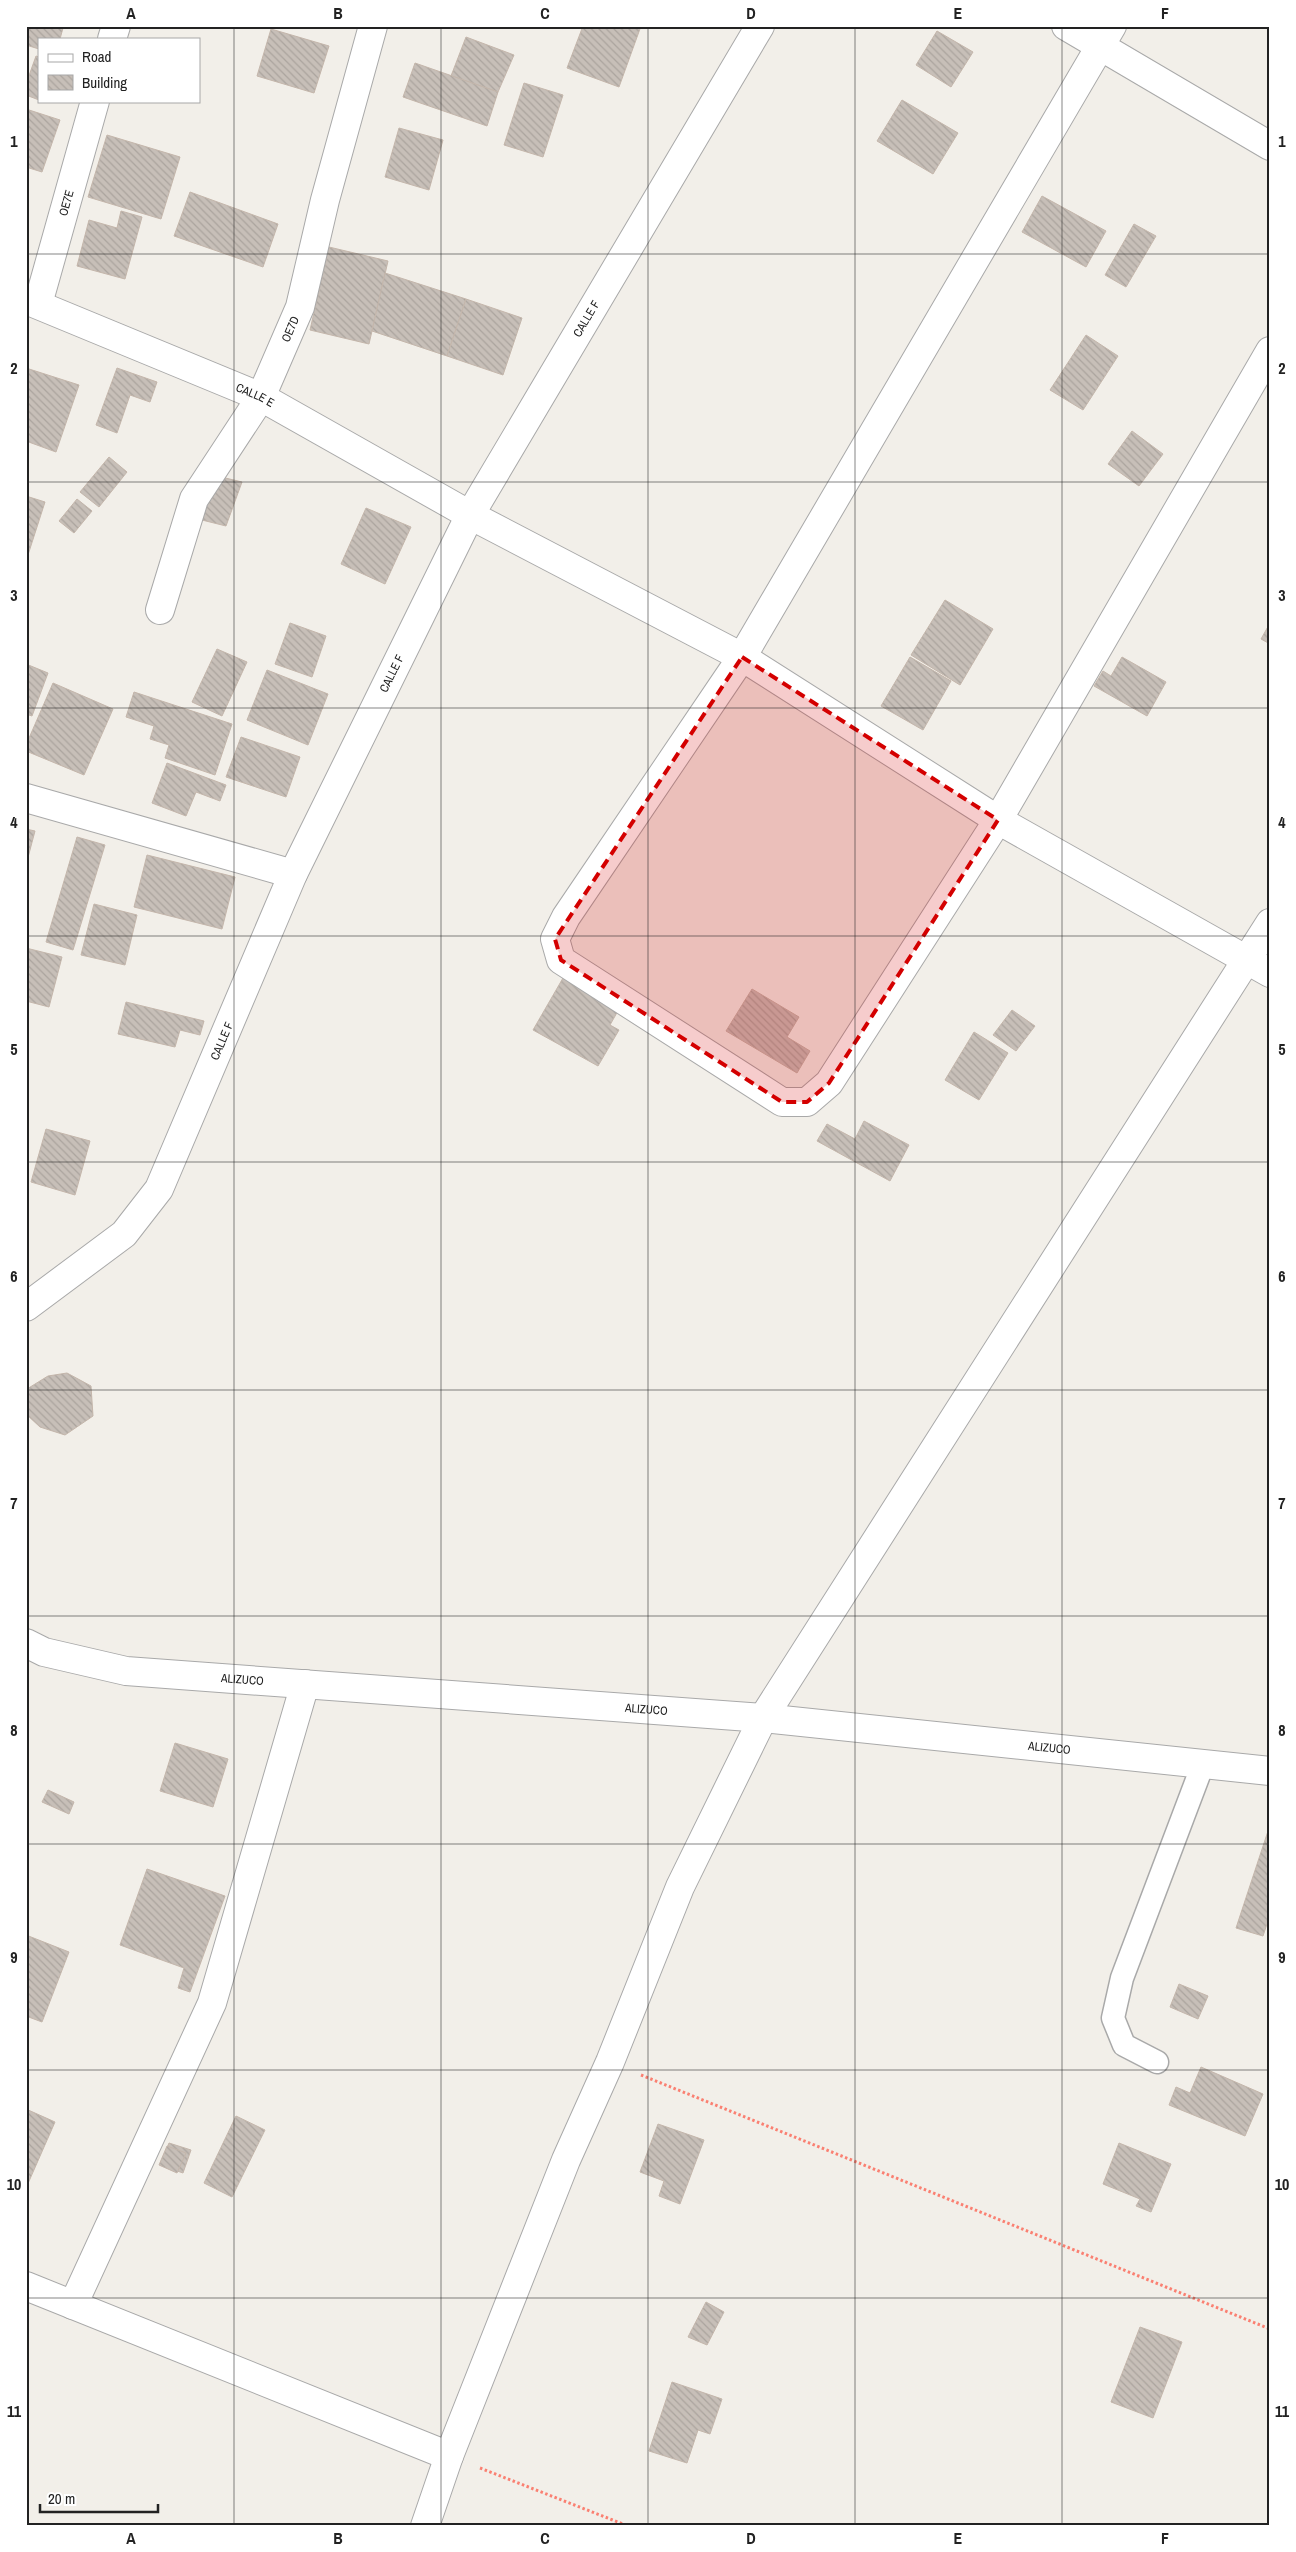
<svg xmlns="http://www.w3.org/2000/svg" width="1296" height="2552" font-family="'Archivo Narrow',sans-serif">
<defs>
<pattern id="building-back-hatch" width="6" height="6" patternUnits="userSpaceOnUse" patternTransform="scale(1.25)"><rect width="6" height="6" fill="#c7bfb8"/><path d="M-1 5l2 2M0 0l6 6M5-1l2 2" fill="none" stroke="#aba49e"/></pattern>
</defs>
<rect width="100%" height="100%" fill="#f2efe9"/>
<g fill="url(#building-back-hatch)" stroke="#c4b6ab">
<path d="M26 26H57L63 28 60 39H39V49L26 45Z"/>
<path d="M583 26H641L619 87 567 68Z"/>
<path d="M271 29 329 46 314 93 257 76Z"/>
<path d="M937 31 973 52 951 87 916 65Z"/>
<path d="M466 37 514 55 498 92 451 76Z"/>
<path d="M36 56 39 57V100L26 95V84Z"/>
<path d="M415 63 498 92 487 126 403 97Z"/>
<path d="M524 83 563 95 543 157 504 145Z"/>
<path d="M902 100 958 133 933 174 877 141Z"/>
<path d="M26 109 60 120 42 172 26 167Z"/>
<path d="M399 128 443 140 429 190 385 177Z"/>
<path d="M107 135 180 157 161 219 88 197Z"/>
<path d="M190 192 278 224 263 267 174 236Z"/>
<path d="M1042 196 1106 231 1086 267 1022 232Z"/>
<path d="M121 211 142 217 125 279 77 266 89 220 117 228Z"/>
<path d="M1134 224 1156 236 1126 287 1105 275Z"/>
<path d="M329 247 388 261 369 344 310 330Z"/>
<path d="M385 273 466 299 447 356 372 331Z"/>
<path d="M466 299 522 318 503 375 447 356Z"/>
<path d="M1086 335 1118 356 1083 410 1050 390Z"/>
<path d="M26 368 79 385 56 452 26 441Z"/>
<path d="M117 368 157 382 150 402 130 395 117 433 96 425Z"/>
<path d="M1132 431 1163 454 1139 486 1108 464Z"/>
<path d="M109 457 127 472 99 507 80 492Z"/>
<path d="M213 475 242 482 226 526 198 519Z"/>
<path d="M26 496 45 502 27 558H26Z"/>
<path d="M77 499 92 511 74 533 59 521Z"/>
<path d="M366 508 411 527 385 584 341 564Z"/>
<path d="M945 600 993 629 960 685 911 655Z"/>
<path d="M290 623 326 636 312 677 275 664Z"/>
<path d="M1270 623V644L1261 639Z"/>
<path d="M217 649 247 662 222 716 192 702Z"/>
<path d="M910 657 951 681 923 730 881 706Z"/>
<path d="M1122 657 1166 682 1147 716 1094 686 1103 671 1111 676Z"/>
<path d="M26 664 48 673 32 716 26 714Z"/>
<path d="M267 670 328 694 308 745 247 720Z"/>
<path d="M53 683 113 709 84 775 26 751V745Z"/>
<path d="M134 692 232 724 215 775 165 758 169 745 150 739 154 726 126 717Z"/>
<path d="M241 737 300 757 286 797 226 777Z"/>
<path d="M167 763 226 785 220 801 196 792 186 816 152 803Z"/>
<path d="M26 829 35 831 26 865Z"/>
<path d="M77 837 105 845 73 950 46 942Z"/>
<path d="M147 855 235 877 222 929 134 907Z"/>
<path d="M94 904 137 915 125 965 81 955Z"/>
<path d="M26 948 62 957 49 1007 26 1001Z"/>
<path d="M563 978 619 1009 610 1025 619 1030 598 1066 533 1030Z"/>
<path d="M752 989 799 1017 787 1037 810 1051 797 1073 726 1031Z"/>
<path d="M126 1002 204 1021 200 1035 180 1030 175 1047 118 1034Z"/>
<path d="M1012 1010 1035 1026 1016 1051 993 1035Z"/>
<path d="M974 1032 1008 1053 979 1100 945 1080Z"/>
<path d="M864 1121 909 1145 890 1181 817 1141 827 1124 855 1139Z"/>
<path d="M46 1129 90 1141 75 1195 31 1182Z"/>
<path d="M67 1373 91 1386 93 1416 65 1435 40 1427 26 1414V1402L27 1389 48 1376Z"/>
<path d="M175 1743 228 1759 213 1807 160 1791Z"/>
<path d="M48 1790 74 1802 69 1814 42 1802Z"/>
<path d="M1268 1831 1270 1925 1267 1924 1263 1936 1236 1928Z"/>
<path d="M147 1869 225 1896 190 1992 178 1988 184 1968 120 1945Z"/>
<path d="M26 1935 69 1952 42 2022 26 2016Z"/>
<path d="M1179 1984 1208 1996 1198 2019 1170 2007Z"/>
<path d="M1201 2067 1263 2094 1245 2136 1169 2105 1176 2087 1190 2093Z"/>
<path d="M26 2109 55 2122 26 2188Z"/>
<path d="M236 2116 265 2130 232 2197 204 2183Z"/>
<path d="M658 2124 704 2140 680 2204 659 2196 664 2181 640 2172Z"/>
<path d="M169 2143 191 2150 183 2173 160 2165Z"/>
<path d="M1119 2143 1171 2164 1151 2212 1136 2206 1140 2199 1103 2184Z"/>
<path d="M167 2146 186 2153 177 2173 159 2165Z"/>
<path d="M706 2302 724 2312 707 2345 688 2337Z"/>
<path d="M1140 2327 1182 2342 1153 2418 1111 2402Z"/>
<path d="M672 2382 722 2399 710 2434 698 2430 687 2463 649 2451Z"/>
</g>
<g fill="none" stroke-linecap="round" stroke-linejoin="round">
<g stroke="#a9a9a9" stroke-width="25">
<path id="lane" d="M1157 2062 1124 2045 1113 2018 1122 1978 1203 1764"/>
</g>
<g stroke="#a9a9a9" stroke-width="30">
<g id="street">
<path d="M1066 26 1270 146"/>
<path d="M1112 26 742 657 566 917 555 939 561 960 782 1102H807L829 1083 998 820 1270 351"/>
<path d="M112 39 116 26"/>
<path id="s1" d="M26 300 261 397 470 515 742 657 998 820 1270 973"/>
<path id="s2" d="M38 304 95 101"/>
<path id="s3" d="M160 610 194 499 261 397 300 307 325 200 373 26"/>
<path d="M26 798 293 874"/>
<path id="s4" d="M26 1307 124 1234 159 1189 293 874 470 515 760 26"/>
<path id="s5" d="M26 1643 44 1652 126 1671 763 1718 1270 1771"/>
<path d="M26 2286 449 2456"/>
<path d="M73 2305 212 2003 305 1684"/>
<path d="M425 2526 449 2456 566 2160 610 2062 680 1887 763 1718 1270 923"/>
</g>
</g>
<g stroke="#fa8072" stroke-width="3" stroke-dasharray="2.5 2.5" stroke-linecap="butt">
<path d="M641 2075 1270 2329"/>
<path d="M480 2468 628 2526"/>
</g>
<use href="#lane" stroke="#fff" stroke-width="22"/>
<use href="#street" stroke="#fff" stroke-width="28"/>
</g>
<path fill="#d40000" fill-opacity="0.2" stroke="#d40000" stroke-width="4" stroke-dasharray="10 6" stroke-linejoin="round" d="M742 657 998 820 829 1083 807 1102H782L561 960 555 939Z"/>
<path fill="none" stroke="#222" stroke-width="1" stroke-opacity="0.55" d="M234 26V2526M441 26V2526M648 26V2526M855 26V2526M1062 26V2526M26 254H1270M26 482H1270M26 708H1270M26 936H1270M26 1162H1270M26 1390H1270M26 1616H1270M26 1844H1270M26 2070H1270M26 2298H1270"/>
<g text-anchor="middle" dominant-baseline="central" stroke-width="4.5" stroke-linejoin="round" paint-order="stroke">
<g font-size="12" fill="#222" stroke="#fff">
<text stroke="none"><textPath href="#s2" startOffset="105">OE7E</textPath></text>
<text stroke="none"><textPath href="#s4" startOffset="1150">CALLE F</textPath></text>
<text stroke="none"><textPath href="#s3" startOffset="312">OE7D</textPath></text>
<text stroke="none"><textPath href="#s1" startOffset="248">CALLE E</textPath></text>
<text stroke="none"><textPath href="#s4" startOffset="745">CALLE F</textPath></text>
<text stroke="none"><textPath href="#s4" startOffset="340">CALLE F</textPath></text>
<text stroke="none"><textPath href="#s5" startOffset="221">ALIZUCO</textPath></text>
<text stroke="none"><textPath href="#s5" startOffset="626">ALIZUCO</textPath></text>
<text stroke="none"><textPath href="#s5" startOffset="1031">ALIZUCO</textPath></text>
</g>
</g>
<rect width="1296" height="2552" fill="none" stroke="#ffffff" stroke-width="55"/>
<rect x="38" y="38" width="162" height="65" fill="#ffffff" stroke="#a7a7a7"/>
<rect x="48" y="54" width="25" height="8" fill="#ffffff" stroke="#a7a7a7"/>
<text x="82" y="62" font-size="15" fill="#222222">Road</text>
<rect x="48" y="75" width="25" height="15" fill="url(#building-back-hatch)" stroke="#a7a7a7"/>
<text x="82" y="88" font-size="15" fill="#222222">Building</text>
<path d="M40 2504v8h118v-8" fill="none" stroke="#222222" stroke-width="2.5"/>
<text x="48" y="2504" font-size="15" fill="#222222" stroke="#ffffff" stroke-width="4" paint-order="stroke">20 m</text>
<rect x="28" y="28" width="1240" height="2496" fill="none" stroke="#222" stroke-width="2"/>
<g font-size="16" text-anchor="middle" font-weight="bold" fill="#222">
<text x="131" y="19">A</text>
<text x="338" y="19">B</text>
<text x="545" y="19">C</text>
<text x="751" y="19">D</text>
<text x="958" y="19">E</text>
<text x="1165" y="19">F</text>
<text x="14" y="147">1</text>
<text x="1282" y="147">1</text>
<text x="14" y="374">2</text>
<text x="1282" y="374">2</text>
<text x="14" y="601">3</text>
<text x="1282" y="601">3</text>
<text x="14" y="828">4</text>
<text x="1282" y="828">4</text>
<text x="14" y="1055">5</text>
<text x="1282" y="1055">5</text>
<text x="14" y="1282">6</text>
<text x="1282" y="1282">6</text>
<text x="14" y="1509">7</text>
<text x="1282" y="1509">7</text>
<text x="14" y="1736">8</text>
<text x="1282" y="1736">8</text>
<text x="14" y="1963">9</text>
<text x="1282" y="1963">9</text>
<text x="14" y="2190">10</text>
<text x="1282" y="2190">10</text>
<text x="14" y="2417">11</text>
<text x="1282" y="2417">11</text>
<text x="131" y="2544">A</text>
<text x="338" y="2544">B</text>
<text x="545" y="2544">C</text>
<text x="751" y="2544">D</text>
<text x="958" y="2544">E</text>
<text x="1165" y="2544">F</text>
</g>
</svg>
